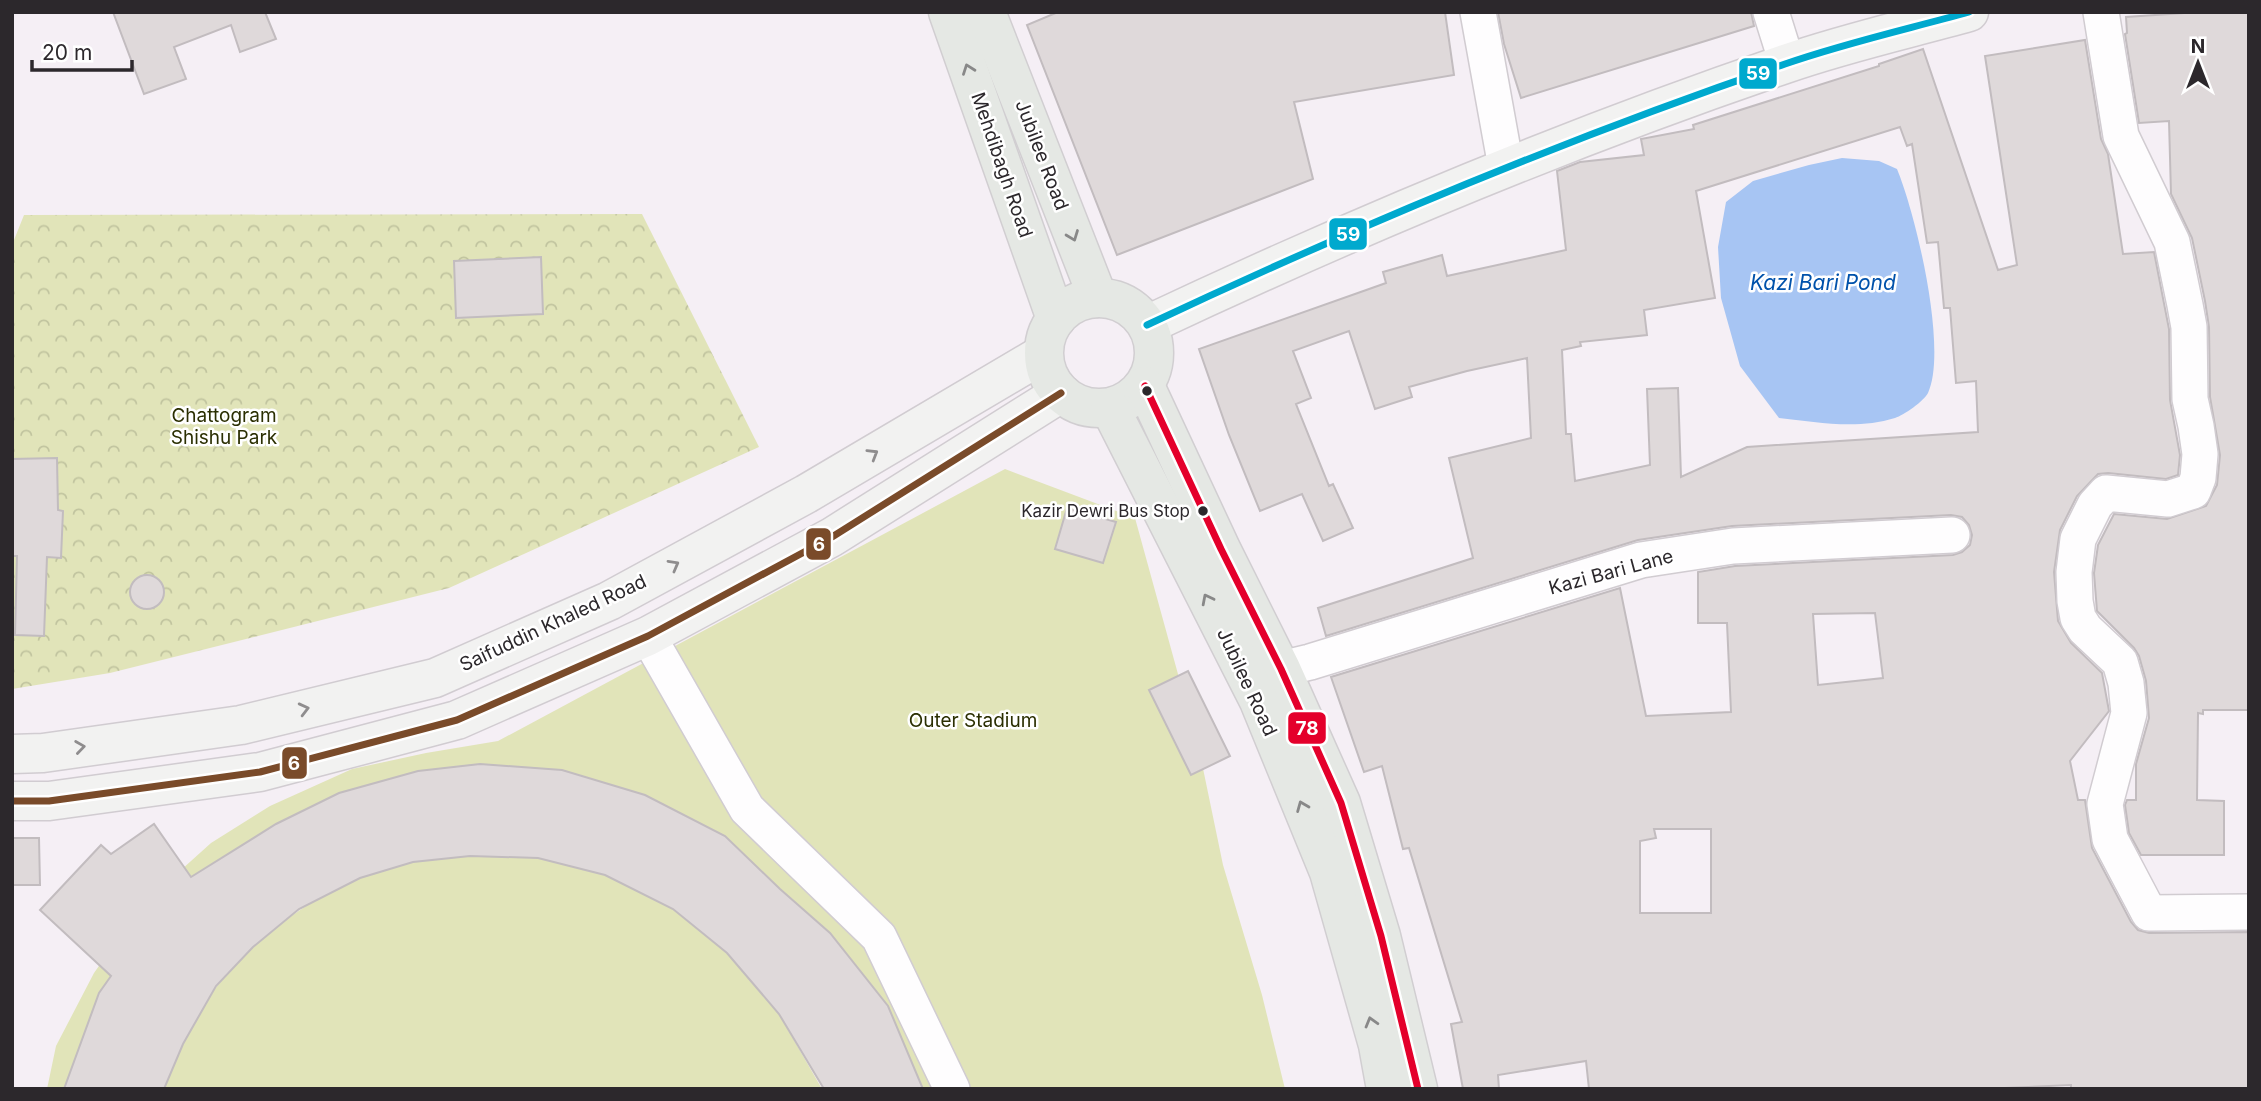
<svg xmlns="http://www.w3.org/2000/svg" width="2261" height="1101" font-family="Inter,sans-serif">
<defs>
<pattern id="park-crowns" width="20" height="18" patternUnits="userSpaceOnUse" patternTransform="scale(1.75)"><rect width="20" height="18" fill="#e1e4b9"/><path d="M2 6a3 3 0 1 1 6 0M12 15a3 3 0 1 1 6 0" fill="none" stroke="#c1c49f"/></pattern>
</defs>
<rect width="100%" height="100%" fill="#f5eff5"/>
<path fill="url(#park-crowns)" d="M642 214 759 447 449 588 110 673 12 689V245L24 215Z"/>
<g fill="#e1e4b9">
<path d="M1005 469 1135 518 1200 754 1223 865 1262 995 1285 1089H923L888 1006 830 933 780 889 725 836 645 795 562 770 276 824 213 863 141 932 99 993 67 1089H47L56 1046 94 973 141 906 211 843 270 806 352 769 426 753 498 741Z"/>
<path d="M471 856 538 858 605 875 673 909 727 953 779 1014 822 1089H164C178 1056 195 1012 218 985 266 925 337 878 412 862 431 858 451 858 471 856Z"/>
</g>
<path fill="#a7c5f3" d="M1842 158 1879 161 1897 169C1916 215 1948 349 1928 393 1924 401 1904 415 1895 418 1857 430 1816 422 1779 418L1740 366 1721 298 1718 247 1726 202 1753 181 1809 165Z"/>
<g fill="#dfd9da" stroke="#c2bcbf" stroke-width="2" fill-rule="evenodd">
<path d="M113 12H265L276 39 240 52 231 25 174 47 186 79 144 94Z"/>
<path d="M1058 12H1445L1454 75 1294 102 1313 179 1117 255 1027 25Z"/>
<path d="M1498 12H1751L1754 26 1521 98 1504 44Z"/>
<path d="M2199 12H2249V710H2203V714L2198 713 2197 800 2224 801V855H2141L2129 833 2125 805 2127 800H2136V764L2149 718 2146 681 2139 656 2134 648 2097 611 2094 573 2098 545 2114 514 2167 519 2206 506 2217 485 2220 455 2210 397 2209 327 2205 301 2192 238 2171 194 2169 121 2139 123 2125 34 2127 33 2126 17Z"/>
<path d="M2085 40 2101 139 2108 154 2123 254 2154 252 2169 329 2170 400 2180 455 2178 475 2166 479 2108 473 2098 474 2077 496 2060 530 2054 572 2058 621 2071 643 2102 673 2109 711 2070 761 2078 800H2085L2092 848 2131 922 2138 930 2149 933 2249 932V1089H2071V1085L1981 1089H1589L1586 1061 1498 1075 1499 1089H1463L1451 1024 1462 1022 1409 848 1403 849 1382 766 1364 772 1331 677 1620 588 1646 716 1731 712 1727 623H1698V572L1735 566 1953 555 1962 552 1970 545 1972 535 1969 525 1962 517 1951 515 1732 526 1638 540 1326 636 1318 608 1473 558 1449 458 1531 438 1527 358 1467 371 1409 387 1412 397 1375 409 1349 331 1293 351 1311 398 1296 404 1329 486 1333 484 1353 528 1323 541 1302 494 1260 511 1229 435 1199 349 1386 283 1383 272 1442 255 1447 276 1566 250 1557 171 1580 162 1644 155 1641 139 1694 129 1693 125 1879 66V64L1923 49 1998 270 2017 265 1985 56ZM1900 127 1907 146 1912 144 1927 243 1938 242 1944 308H1950L1956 383 1976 381 1978 432 1747 447 1681 477 1678 388 1647 389 1650 465 1575 481 1571 434H1566L1562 350 1581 346 1580 342 1647 335 1644 310 1715 298 1696 191ZM1875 613 1883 678 1818 685 1813 614ZM1654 829H1711V913H1640V841L1656 838Z"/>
<path d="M541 257 543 314 456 318 454 261Z"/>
<path d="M57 458 58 510 63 511 61 558 47 557 44 636 15 635 17 556H12V459Z"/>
<path d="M1067 508 1116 522 1103 563 1055 549Z"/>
<circle cx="147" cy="592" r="17"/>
<path d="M1188 671 1230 756 1191 775 1149 690Z"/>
<path d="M480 764 562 770 645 795 725 836 780 889 830 933 888 1006 923 1089H824L779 1014 727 953 673 909 605 875 538 858 470 856 413 862 360 878 299 909 253 947 216 986 183 1044 164 1089H64L99 993 111 976 40 910 101 845 111 854 154 824 191 877 276 824 339 793 418 771Z"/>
<path d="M12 838H39L40 885H12Z"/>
</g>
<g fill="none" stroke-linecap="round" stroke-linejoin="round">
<g stroke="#d1ccd1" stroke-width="38">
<g id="minor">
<path d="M1478 12 1506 167"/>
<path d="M1771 12 1787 63"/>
<path d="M2101 12 2121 136 2172 242 2185 305 2189 327 2190 399 2196 426 2200 454 2198 478 2193 491 2168 499 2106 493 2095 505 2078 539 2074 572 2075 601 2078 618 2085 629 2120 662 2126 683 2129 713 2105 804 2110 839 2149 913 2249 912"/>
<path d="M648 636 747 809 879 937 952 1089"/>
<path d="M1281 669 1310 662 1641 560 1733 546 1952 535"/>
</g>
</g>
<g stroke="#d1ccd1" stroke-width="41">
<g id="secondary">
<path d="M1147 325C1355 227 1568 138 1785 64 1845 43 1908 29 1969 12"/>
<path d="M12 754 43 753 241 725 435 678 609 601 806 494 1043 354"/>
<path d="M12 801H49L260 772 457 720 648 636 832 537 1061 393"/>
</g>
</g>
<g stroke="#d1ced1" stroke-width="41">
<g id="primary">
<path d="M948 12 1056 319"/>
<path d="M986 12 1098 298"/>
<circle cx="1099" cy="353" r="55"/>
<path d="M1145 386 1221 549 1281 669 1341 803 1381 936 1418 1089"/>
<path d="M1110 408 1259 701 1329 872 1378 1045 1386 1089"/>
</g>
</g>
<use href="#minor" stroke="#fefdfe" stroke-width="35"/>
<use href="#secondary" stroke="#f2f2f1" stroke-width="38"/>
<use href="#primary" stroke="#e5e8e4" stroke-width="38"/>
<g stroke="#fff" stroke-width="12">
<path id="bus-1" d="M1145 386 1221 549 1281 669 1341 803 1381 936 1418 1089"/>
</g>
<g stroke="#fff" stroke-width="12">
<path id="bus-2" d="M1147 325C1355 227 1568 138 1785 64 1845 43 1908 29 1969 12"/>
</g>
<g stroke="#fff" stroke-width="12">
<path id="bus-3" d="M12 801H49L260 772 457 720 648 636 832 537 1061 393"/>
</g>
<use href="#bus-1" stroke="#e4002b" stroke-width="7"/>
<use href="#bus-2" stroke="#00a9ce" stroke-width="7"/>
<use href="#bus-3" stroke="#7a4b2a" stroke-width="7"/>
</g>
<defs><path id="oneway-chevron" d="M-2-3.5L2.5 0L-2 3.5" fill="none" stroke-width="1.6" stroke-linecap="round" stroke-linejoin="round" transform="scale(1.75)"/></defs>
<g stroke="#888">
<use href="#oneway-chevron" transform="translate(968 69) rotate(-110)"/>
<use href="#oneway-chevron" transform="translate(1073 236) rotate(69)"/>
<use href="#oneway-chevron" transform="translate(1207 599) rotate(-117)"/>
<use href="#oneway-chevron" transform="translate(1302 806) rotate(-112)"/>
<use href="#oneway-chevron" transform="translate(1371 1022) rotate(-106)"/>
</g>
<g stroke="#8f8d8e">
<use href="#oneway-chevron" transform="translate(873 454) rotate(-31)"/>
<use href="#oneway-chevron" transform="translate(674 565) rotate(-29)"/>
<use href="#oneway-chevron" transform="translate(304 709) rotate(-14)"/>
<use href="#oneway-chevron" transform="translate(80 747) rotate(-8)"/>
</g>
<g fill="#2c282c" stroke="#fff" stroke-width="2.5">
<circle cx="1147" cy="391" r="6"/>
<circle cx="1203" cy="511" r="6"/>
</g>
<g text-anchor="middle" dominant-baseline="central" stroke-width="5" stroke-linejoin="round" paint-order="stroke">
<g font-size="17" fill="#2c282c" stroke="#fff" text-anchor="end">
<text x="1190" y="511">Kazir Dewri Bus Stop</text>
</g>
<g font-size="19" fill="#2c282c" stroke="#fff">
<text transform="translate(1042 155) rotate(69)">Jubilee Road</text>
<text transform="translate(1002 165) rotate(71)">Mehdibagh Road</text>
<text transform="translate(1611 572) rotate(-15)">Kazi Bari Lane</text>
<text transform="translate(553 623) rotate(-25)">Saifuddin Khaled Road</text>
<text transform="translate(1247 682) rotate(65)">Jubilee Road</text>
</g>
<g font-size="19" fill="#2b2f02" stroke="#fff">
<text x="224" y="415">Chattogram<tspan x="224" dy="22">Shishu Park</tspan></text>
<text x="973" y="720">Outer Stadium</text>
</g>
<g font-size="21" font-style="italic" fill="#0052ab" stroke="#fff">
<text x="1823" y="282">Kazi Bari Pond</text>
</g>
</g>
<g stroke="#fff" stroke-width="2.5">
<rect x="1738" y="57" width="40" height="33" rx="7" fill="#00a9ce"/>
<rect x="1328" y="217" width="40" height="34" rx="7" fill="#00a9ce"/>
<rect x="805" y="527" width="27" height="34" rx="7" fill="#7a4b2a"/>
<rect x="1287" y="711" width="40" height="34" rx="7" fill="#e4002b"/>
<rect x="281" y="746" width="27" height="34" rx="7" fill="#7a4b2a"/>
</g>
<g font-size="19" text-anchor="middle" font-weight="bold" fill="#fff">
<text x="1758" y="80">59</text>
<text x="1348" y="241">59</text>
<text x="819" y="551">6</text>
<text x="1307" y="735">78</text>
<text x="294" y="770">6</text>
</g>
<rect width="2261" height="1101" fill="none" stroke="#2c282c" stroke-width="28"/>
<g transform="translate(2198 63)" stroke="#ffffff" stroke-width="5" paint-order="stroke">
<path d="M0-5L12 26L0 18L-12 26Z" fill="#2c282c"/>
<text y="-10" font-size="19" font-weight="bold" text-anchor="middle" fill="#2c282c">N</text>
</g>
<path d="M32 60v10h100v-10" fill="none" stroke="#2c282c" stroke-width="3.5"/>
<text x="42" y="60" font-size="21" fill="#2c282c" stroke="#ffffff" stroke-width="5" paint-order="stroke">20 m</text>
</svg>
